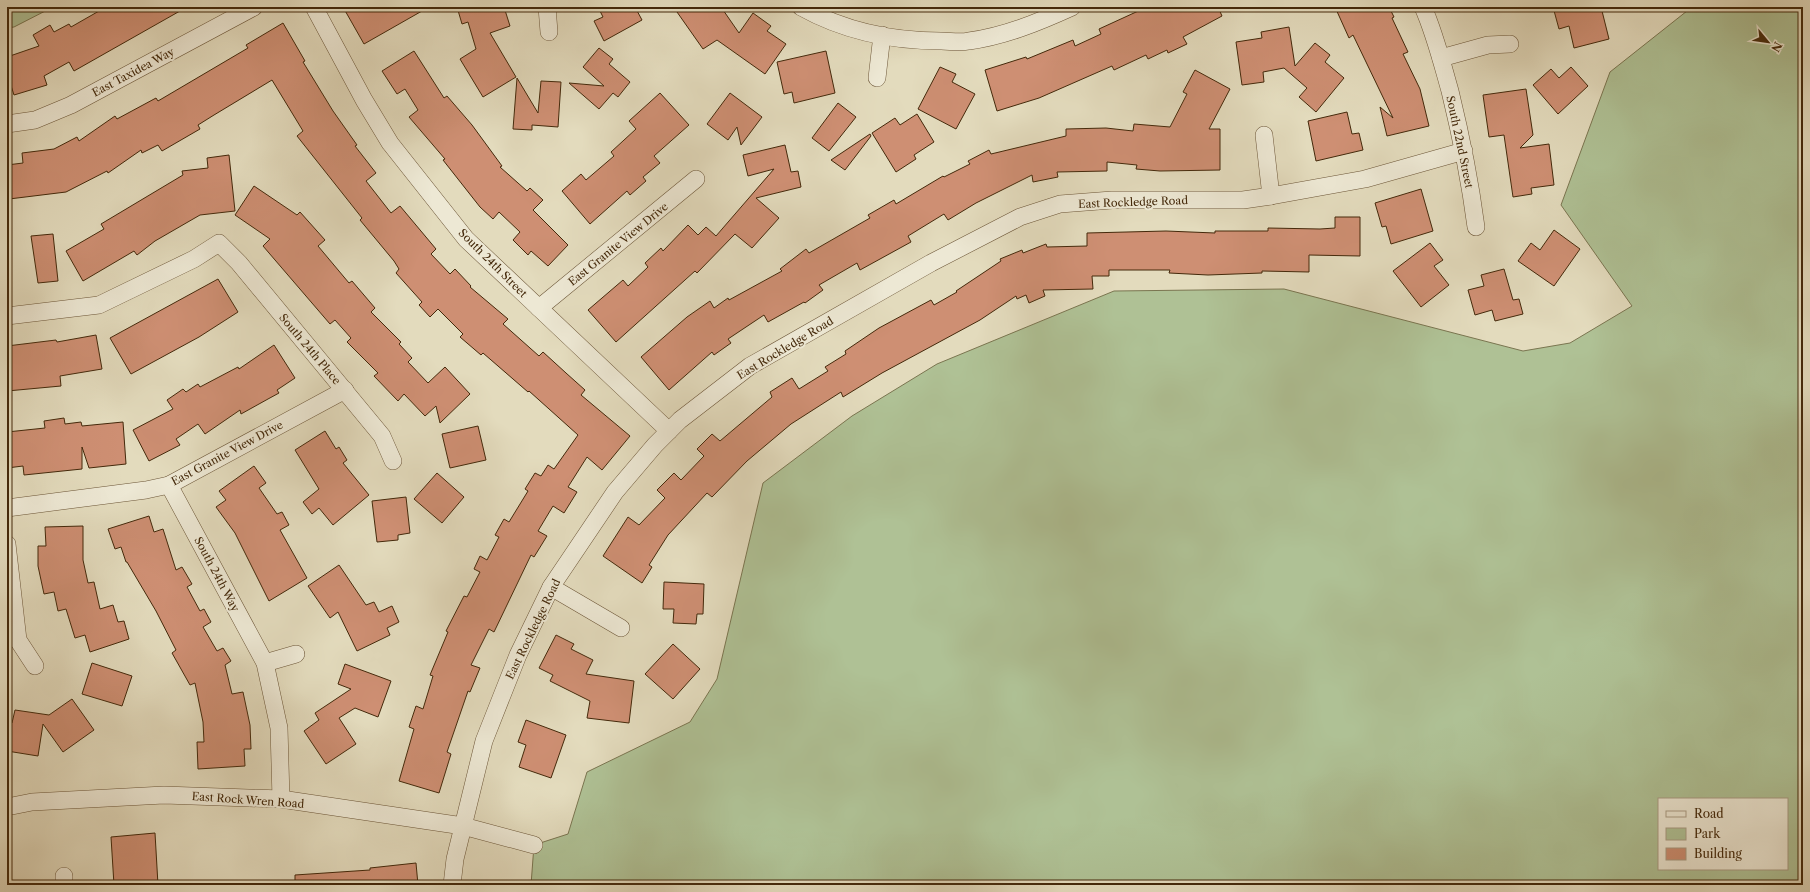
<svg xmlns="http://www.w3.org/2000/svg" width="1810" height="892" font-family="'Libre Caslon Text',serif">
<rect width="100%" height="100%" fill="#e3dbbd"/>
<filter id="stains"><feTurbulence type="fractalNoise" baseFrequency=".005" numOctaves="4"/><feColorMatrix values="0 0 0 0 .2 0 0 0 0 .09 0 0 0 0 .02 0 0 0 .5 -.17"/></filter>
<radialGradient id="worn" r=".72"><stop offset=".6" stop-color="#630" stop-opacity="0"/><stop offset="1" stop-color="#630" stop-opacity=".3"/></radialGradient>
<g fill="#afc195" stroke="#7a7550" fill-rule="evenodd">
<path d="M7 7H53L14 27 7 28Z"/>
<path d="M1692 7H1803V885H531L534 845 568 834 587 772 690 722 717 679 763 483 852 416 937 364 1114 291 1284 289 1523 351 1570 343 1632 306 1561 205 1610 72ZM1659 799H1787V869H1659Z"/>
</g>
<g fill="#ce8f73" stroke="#44290b">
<path d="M106 7H187L74 71 69 62 44 76 47 85 14 95 7 73V57L39 46 33 35 50 25 54 32 69 24 71 27Z"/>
<path d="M343 7H429L364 44Z"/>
<path d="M457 7H504L510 26 490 33 516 77 483 97 460 59 476 49 468 22 462 24Z"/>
<path d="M598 7H635L642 20 604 41 594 21 603 17Z"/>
<path d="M684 7H721L739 33 753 13 771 26 767 31 786 44 765 74 717 40 703 49 677 12Z"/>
<path d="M1147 7H1218L1222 16 1183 37 1187 44 1168 53 1167 50 1148 59 1146 55 1114 70 1112 66 1039 98 997 111 985 70 1026 57 1027 59 1073 40 1075 46 1101 34 1099 29Z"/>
<path d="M1335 7H1389L1394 17 1392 18 1408 52 1403 54 1420 89 1429 126 1387 136 1380 107 1393 118 1353 35 1349 38Z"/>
<path d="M1553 7H1601L1609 39 1574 48 1569 26 1559 29Z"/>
<path d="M283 23 305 61 303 62 333 111 357 145 355 146 376 173 366 181 391 213 400 206 436 249 431 254 450 274 455 269 471 286 470 287 508 319 503 324 539 356 543 352 566 373 585 390 581 395 630 436 602 470 587 457 568 487 577 492 564 513 553 506 538 531 547 536 534 557 531 555 494 632 489 629 471 665 480 668 470 692 468 691 447 752 451 754 439 793 399 781 414 729 409 727 416 706 423 709 433 676 430 675 448 632 446 631 464 596 467 597 480 572 474 569 480 556 487 560 499 537 495 535 504 519 509 522 528 491 525 489 535 473 541 476 548 465 554 469 578 435 529 391 528 392 483 353 481 355 460 337 463 334 438 309 430 317 419 305 422 302 396 273 399 269 394 261 360 220 362 218 297 136 303 131 272 80 214 115 198 125 200 129 162 151 158 145 142 153 141 150 108 173 107 171 66 192 9 199 7 165 23 163 22 153 54 149 77 137 79 141 115 116 117 119 156 98 158 101 248 48 246 45Z"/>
<path d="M1289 27 1295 66 1315 43 1330 55 1325 62 1344 78 1316 112 1299 97 1307 88 1284 68 1263 72 1264 82 1242 85 1236 42 1262 38 1261 32Z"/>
<path d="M599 48 613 59 609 64 630 82 618 97 613 93 599 109 569 83 604 86 583 67Z"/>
<path d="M414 51 444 98 447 96 472 125 502 166 500 167 527 191 530 188 543 200 533 210 568 245 548 266 531 251 528 255 513 240 520 232 499 212 493 219 480 207 443 160 445 159 409 117 418 110 405 89 397 94 382 71Z"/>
<path d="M826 51 835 93 794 103 792 92 784 94 777 62Z"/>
<path d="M940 67 956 74 952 82 975 94 956 129 918 109Z"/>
<path d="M1571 67 1588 86 1558 114 1533 85 1551 69 1559 78Z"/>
<path d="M1195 70 1230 89 1209 129H1220V170L1160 171 1136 169 1137 165 1107 162V171L1057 172 1058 177 1033 182 1032 175 976 203 948 220 944 214 908 236 911 242 860 270 857 263 819 285 823 290 805 303 804 302 768 322 764 315 728 339 731 343 714 355 712 352 669 390 641 357 687 317 710 301 714 308 728 298 729 300 782 271 780 269 806 249 809 253 870 218 868 215 894 200 896 204 943 176 944 177 970 164 968 161 989 150 991 154 1066 136V129L1106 128 1133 131 1134 124 1170 127 1187 94 1183 92Z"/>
<path d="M517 78 538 113 541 81 561 82 558 127 532 125V130L513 129Z"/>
<path d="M1526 89 1533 135 1520 148 1549 144 1554 185 1531 188 1532 194 1513 197 1504 135 1489 137 1483 95Z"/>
<path d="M660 93 689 125 654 156 660 163 643 177 646 181 630 195 627 191 590 224 562 191 581 174 586 180 614 156 611 152 636 129 629 121Z"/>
<path d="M730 93 762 117 741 145 737 127 728 140 707 124Z"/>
<path d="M838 103 856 117 829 151 812 138Z"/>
<path d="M1347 112 1352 134 1359 133 1363 150 1316 161 1308 121Z"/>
<path d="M917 114 934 142 914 155 916 159 896 172 872 133 895 118 900 125Z"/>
<path d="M870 134 871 136 845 170 831 160Z"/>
<path d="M785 145 791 172 798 171 801 187 756 198 779 218 752 248 735 234 697 273 695 271 616 342 588 310 623 280 628 286 648 267 645 263 661 248 663 251 688 225 698 235 706 227 716 236 774 169 748 176 743 155Z"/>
<path d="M229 155 235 211 200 215 155 241 137 255 134 251 83 281 66 251 104 229 101 224 183 175 182 171 208 168 207 158Z"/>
<path d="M254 186 297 215 300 212 325 240 318 246 349 283 352 281 375 308 371 312 401 342 399 344 412 358 408 362 428 383 445 367 470 394 440 423 436 406 425 416 404 394 398 401 374 376 378 373 347 342 351 338 335 320 330 324 263 246 270 239 235 215Z"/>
<path d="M1421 189 1433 231 1391 244 1386 226 1382 227 1375 203Z"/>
<path d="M1335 217H1360V256L1309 255V272L1262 271V273L1208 275 1169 273 1170 270H1109V276H1092L1093 289 1043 290 1045 296 1029 303 1026 295 1017 299 1016 296 980 320 882 373 843 397 841 392 791 424 747 461 712 497 707 493 668 535 649 565 652 567 642 583 603 556 628 517 639 525 665 498 657 490 674 473 681 480 704 456 697 449 712 434 720 441 772 397 770 392 792 378 799 389 828 371 825 367 846 354 845 351 879 328 931 300 934 305 957 292 956 291 1001 261 1000 259 1022 250 1023 253 1046 244 1047 247 1087 246V233L1166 231 1215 233V231H1268V228L1320 229 1335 228Z"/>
<path d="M1554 230 1580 249 1554 286 1518 261 1531 243 1540 250Z"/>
<path d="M53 234 58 281 38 283 31 236Z"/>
<path d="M1430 243 1443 260 1434 266 1449 285 1421 307 1393 271Z"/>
<path d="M1504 269 1513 300 1519 299 1523 314 1495 321 1492 310 1475 315 1468 290 1484 286 1481 275Z"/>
<path d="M218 279 238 312 199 337 131 374 110 338Z"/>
<path d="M96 335 102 369 60 376 61 386 7 391V346L56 340 57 342Z"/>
<path d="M274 345 295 378 277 390 279 393 268 399 241 414 240 410 205 434 198 424 176 439 180 445 149 461 133 430 173 409 167 400 183 389 186 392 198 384 200 387 238 367 239 369Z"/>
<path d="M64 418 65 424 81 422 82 426 123 422 126 464 89 468 82 447V469L24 475 23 466 7 468V432L45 428 44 421Z"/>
<path d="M478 426 486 460 450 468 442 434Z"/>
<path d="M325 431 336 449 339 447 347 460 343 463 369 495 333 525 319 508 312 514 303 502 319 489 295 450Z"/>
<path d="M254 466 266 483 259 488 277 514 282 512 289 525 280 530 307 578 269 601 235 533 216 507 226 500 219 491Z"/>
<path d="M437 473 464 497 442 523 414 499Z"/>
<path d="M406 497 410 533 398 535V540L377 542 372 501Z"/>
<path d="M149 516 154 532 163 529 176 570 182 567 192 584 187 587 200 611 204 609 211 622 203 627 217 651 223 648 231 661 225 665 232 694 243 692 250 725 251 749H244L245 766 198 769 197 742H204L203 722 195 683 190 685 172 653 176 650 156 611 127 562H126L121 547 115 549 108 529Z"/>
<path d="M83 526V560L88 583 94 582 100 609 113 605 118 622 124 621 129 639 90 652 85 635 75 638 66 609 58 611 54 592 44 594 38 566V546H46L45 527Z"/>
<path d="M339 565 366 605 374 602 379 612 392 606 399 622 387 628 390 635 357 651 338 612 330 618 308 586Z"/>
<path d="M664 582 704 584 703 614H697L696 624 673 623 674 609H663Z"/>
<path d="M556 635 574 644 571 649 593 660 586 674 634 681 629 723 587 718 590 701 550 681 553 675 539 668Z"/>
<path d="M673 644 700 669 673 699 645 674Z"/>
<path d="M92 663 132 676 122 706 82 694Z"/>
<path d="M345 664 391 681 378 717 355 708 339 718 356 744 326 764 304 731 319 720 315 713 351 689 338 684Z"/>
<path d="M72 699 94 730 63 752 43 724 38 756 7 751V722L12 723 15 710 49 715Z"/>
<path d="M526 720 566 735 551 778 519 767 526 745 518 742Z"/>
<path d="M155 833 158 885H114L111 837Z"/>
<path d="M416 863 418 885H295V875L370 870V868Z"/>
</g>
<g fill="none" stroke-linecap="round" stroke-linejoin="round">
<g stroke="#6c5638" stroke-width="18">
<g id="minor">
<path d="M314 7 364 100 390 143 466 239 669 431"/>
<path d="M547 7 549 32"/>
<path d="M801 7C844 31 893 41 941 41 950 41 960 43 969 41 1005 36 1039 22 1072 7"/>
<path d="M1423 7C1435 34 1442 63 1450 91 1461 136 1470 181 1476 227"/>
<path d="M1441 58 1488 45 1510 44"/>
<path d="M877 78 882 35"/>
<path d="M7 124 35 120 71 105 254 7"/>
<path d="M1264 135 1271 196"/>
<path d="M539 308 696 179"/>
<path d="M7 316 99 305 194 259 219 243 239 263 382 436 393 461"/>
<path d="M169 485 265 663 279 728 281 799"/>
<path d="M7 508 146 490 169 485 345 390"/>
<path d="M7 544 18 640 35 666"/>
<path d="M551 587 621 628"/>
<path d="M265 663 296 654"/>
<path d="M7 807 32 802 164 795 281 799 463 826 534 845"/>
<path d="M64 876V885"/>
<path d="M452 885 455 859 484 741 518 655 551 587 615 492 655 445 680 420 750 366 931 263 1020 217 1060 204 1112 200H1243L1271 196 1365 179 1464 151"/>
</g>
</g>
<use href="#minor" stroke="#ede8d4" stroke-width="17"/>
</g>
<g text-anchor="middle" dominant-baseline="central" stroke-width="4" stroke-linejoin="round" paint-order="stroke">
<g font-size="11" fill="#44290b" stroke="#ede8d4">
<text transform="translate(133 72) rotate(-28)">East Taxidea Way</text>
<text transform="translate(1460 142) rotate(78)">South 22nd Street</text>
<text transform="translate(1133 202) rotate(-2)">East Rockledge Road</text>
<text transform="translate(618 244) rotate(-39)">East Granite View Drive</text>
<text transform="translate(493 263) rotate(45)">South 24th Street</text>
<text transform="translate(785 348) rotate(-31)">East Rockledge Road</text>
<text transform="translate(310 349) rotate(50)">South 24th Place</text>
<text transform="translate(227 453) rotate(-28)">East Granite View Drive</text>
<text transform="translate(217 574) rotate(62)">South 24th Way</text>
<text transform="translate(533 629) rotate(-64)">East Rockledge Road</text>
<text transform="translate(248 800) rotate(4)">East Rock Wren Road</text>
</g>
</g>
<rect width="1810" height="892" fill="none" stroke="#e3dbbd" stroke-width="24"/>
<rect x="8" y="8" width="1794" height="876" fill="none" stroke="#44290b" stroke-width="2"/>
<rect x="12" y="12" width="1786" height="868" fill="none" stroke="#44290b"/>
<rect x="1658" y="798" width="130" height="72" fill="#ede8d4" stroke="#a99c84"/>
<rect x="1666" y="811" width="20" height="6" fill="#ede8d4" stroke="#a99c84"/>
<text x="1694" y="818" font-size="12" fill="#44290b">Road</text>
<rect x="1666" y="828" width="20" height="12" fill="#afc195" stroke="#a99c84"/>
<text x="1694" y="838" font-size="12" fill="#44290b">Park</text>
<rect x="1666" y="848" width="20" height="12" fill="#ce8f73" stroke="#a99c84"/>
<text x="1694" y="858" font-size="12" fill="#44290b">Building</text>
<g transform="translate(1768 42) rotate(119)" stroke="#ede8d4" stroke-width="3" paint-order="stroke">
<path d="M0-3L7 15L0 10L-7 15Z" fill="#44290b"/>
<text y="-6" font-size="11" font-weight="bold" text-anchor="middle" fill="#44290b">N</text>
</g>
<rect width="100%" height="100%" filter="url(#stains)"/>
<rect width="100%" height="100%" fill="url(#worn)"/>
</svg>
